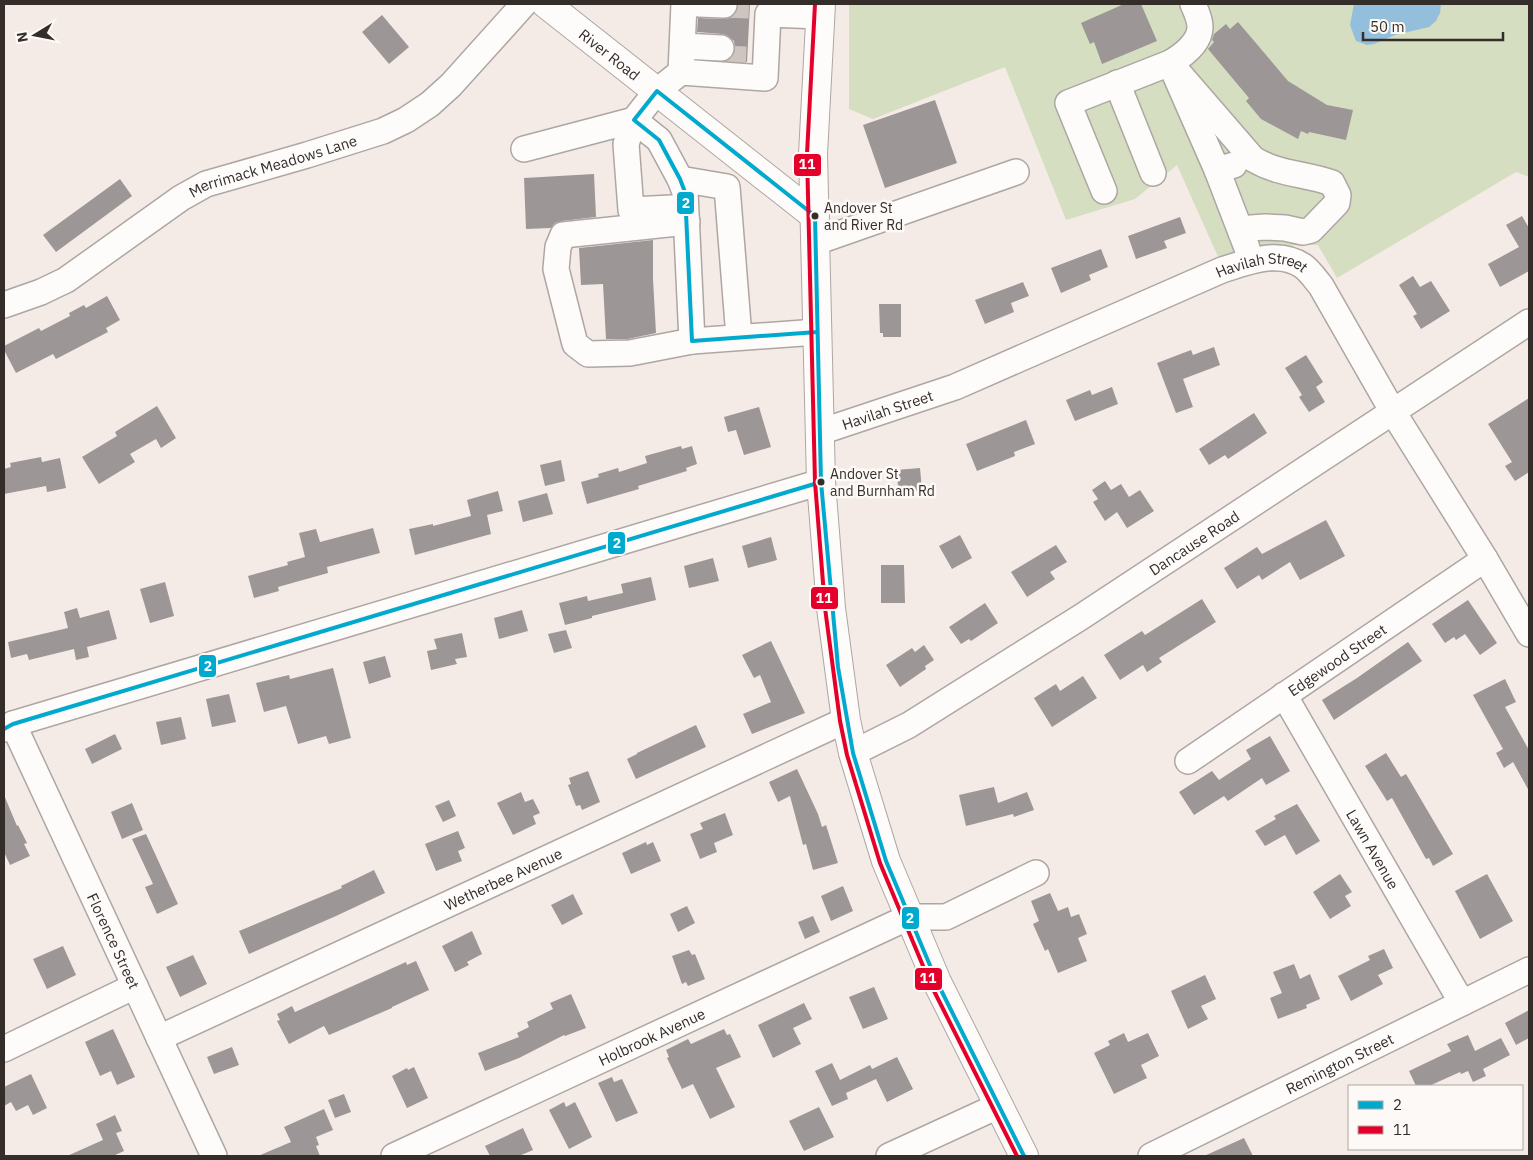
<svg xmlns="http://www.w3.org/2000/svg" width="1533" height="1160" font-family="'IBM Plex Sans',sans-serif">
<rect width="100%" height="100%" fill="#f5ebe6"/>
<path fill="#d5dec0" d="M849 4H1529V177L1516 172 1337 278 1318 245 1258 246 1219 259 1177 165 1135 199 1066 220 1005 67 873 119 849 109Z"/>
<path fill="#93bfdc" d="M1354 4H1441L1440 13 1436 21 1429 27 1395 35 1374 44 1367 45 1356 41 1350 25Z"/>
<g fill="#9d9696">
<path d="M738 4H750L747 62 727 61 733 55 735 48 734 41 728 36 722 34 697 32 698 18 723 19 730 18 736 12Z"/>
<path d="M1124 4H1141L1157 41 1102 64 1094 42 1090 44 1081 23Z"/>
<path d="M382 15 409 47 389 64 362 32Z"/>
<path d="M1238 22 1288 81 1327 105 1353 110 1346 140 1309 132 1308 134 1301 131 1298 139 1261 119 1246 101 1249 98 1208 49 1214 42 1212 40 1214 34 1226 24 1230 29Z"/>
<path d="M935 100 957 163 885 188 863 125Z"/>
<path d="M594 174 596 217 562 221 555 223 551 228 526 229 524 178Z"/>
<path d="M120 179 132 196 56 252 43 235Z"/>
<path d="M1522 216 1529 228V271L1500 287 1488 264 1519 247 1506 225Z"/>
<path d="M1180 217 1186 233 1164 241 1167 248 1136 259 1128 236Z"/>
<path d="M653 240V279L656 333 628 339H606L603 284 581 285 579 248Z"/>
<path d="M1101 249 1108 267 1089 275 1091 280 1061 293 1051 268Z"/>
<path d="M1413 276 1420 287 1431 281 1450 311 1421 329 1413 316 1417 314 1399 285Z"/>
<path d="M1023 282 1029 296 1011 303 1014 312 985 324 975 300Z"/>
<path d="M107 296 120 320 106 328 108 332 56 359 53 354 16 373 4 350V346L39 328 41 331 70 316 69 313 84 305 86 308Z"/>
<path d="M879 304H901V337H883V333H880Z"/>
<path d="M1214 347 1220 365 1183 379 1193 407 1176 413 1157 363 1191 350 1193 355Z"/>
<path d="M1306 355 1323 382 1316 387 1325 402 1309 412 1299 397 1302 395 1285 368Z"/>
<path d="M1112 387 1118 404 1075 421 1066 400 1090 390 1092 395Z"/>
<path d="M1529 398V472L1515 481 1505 466 1512 462 1488 424Z"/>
<path d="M157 406 176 438 161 448 156 439 130 454 135 462 99 484 82 457 117 436 115 432Z"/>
<path d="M759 407 771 447 744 455 736 430 728 432 724 417Z"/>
<path d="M1254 413 1267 433 1228 459 1225 455 1209 465 1199 449Z"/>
<path d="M1026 420 1035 444 1014 452 1015 456 977 471 966 444Z"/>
<path d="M681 446 682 449 692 446 697 464 686 468 687 471 638 486 639 489 587 504 581 482 599 477 598 474 618 468 619 472 647 463 645 456Z"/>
<path d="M41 457 42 462 60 458 66 488 47 492 46 486 4 494V469L11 467 10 463Z"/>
<path d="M561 460 565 481 545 486 540 465Z"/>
<path d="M920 468 922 490 899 493 896 470Z"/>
<path d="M1105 481 1111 490 1121 484 1129 497 1140 490 1154 511 1127 528 1117 512 1105 521 1093 502 1098 499 1092 490Z"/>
<path d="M498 491 503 511 487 515 491 534 415 555 409 529 433 524V526L471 516 467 500Z"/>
<path d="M547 493 553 514 523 522 518 501Z"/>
<path d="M1326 520 1345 556 1300 580 1290 562 1262 580 1259 575 1237 589 1224 568 1257 547 1262 554Z"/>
<path d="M373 528 380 553 327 567 328 573 278 587 279 591 254 598 248 576 288 565 287 562 305 557 299 533 316 529 320 542Z"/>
<path d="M960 535 972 558 952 569 939 546Z"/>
<path d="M771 537 777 560 748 568 742 546Z"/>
<path d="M1056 545 1067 562 1050 572 1055 579 1027 597 1011 572Z"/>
<path d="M713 558 719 581 689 588 684 566Z"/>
<path d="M881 565H904L905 603H881Z"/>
<path d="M651 577 656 600 592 616V618L565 625 559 603 587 596 588 601 623 593 621 584Z"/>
<path d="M165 582 174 616 150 623 140 589Z"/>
<path d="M1202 599 1216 622 1159 658 1162 662 1147 672 1143 665 1120 680 1104 655 1142 631 1145 635Z"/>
<path d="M1468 600 1497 643 1480 655 1465 634 1456 640 1454 637 1445 643 1432 624Z"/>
<path d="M985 603 998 623 971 641 969 639 961 644 949 627Z"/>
<path d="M77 608 80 618 109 610 117 639 87 647 89 657 76 660 74 649 29 660 27 654 11 658 8 642 68 628 64 612Z"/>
<path d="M522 610 528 631 499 639 494 618Z"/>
<path d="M566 630 572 648 554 653 548 634Z"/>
<path d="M462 633 467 657 455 659 457 664 431 670 427 651 437 649 434 639Z"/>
<path d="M771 641 805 713 752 734 743 714 771 702 760 675 754 678 742 655Z"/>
<path d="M1408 642 1422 661 1334 720 1322 700 1357 678Z"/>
<path d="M924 645 934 660 925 666 926 669 900 687 886 665 912 648 915 652Z"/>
<path d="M385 656 391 677 369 684 363 662Z"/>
<path d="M333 668 351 738 329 744 326 736 298 744 286 706 264 712 256 683 289 675 290 679Z"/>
<path d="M1083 676 1097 698 1052 727 1034 698 1056 684 1060 691Z"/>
<path d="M1505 679 1516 702 1505 707 1529 750V791L1513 762 1504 768 1496 753 1503 749 1473 695Z"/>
<path d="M229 694 236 722 212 727 206 699Z"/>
<path d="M181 717 186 739 161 745 156 722Z"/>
<path d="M696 725 706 747 636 779 627 759 637 754V753Z"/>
<path d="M115 734 122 749 92 764 85 749Z"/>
<path d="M1270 736 1290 771 1266 785 1262 778 1228 801 1224 796 1194 815 1179 792 1212 771 1219 780 1251 759 1246 750Z"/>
<path d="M1386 753 1401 777 1406 774 1453 854 1433 866 1429 858 1426 859 1392 798 1387 801 1365 766Z"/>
<path d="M797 769 818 814 822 827 826 825 838 863 813 870 806 844 803 845 790 796 778 802 769 782Z"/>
<path d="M588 771 600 802 582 810 580 805 576 806 568 785 571 784 569 778Z"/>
<path d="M994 787 998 803 1027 792 1034 810 1014 817 1013 814 966 826 959 795Z"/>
<path d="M521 792 525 802 533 799 540 813 533 816 536 824 513 835 497 803Z"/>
<path d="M4 795 17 826 18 825 27 843 24 844 30 856 10 865 4 852Z"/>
<path d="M449 800 456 816 443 822 435 806Z"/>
<path d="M132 803 143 830 122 839 111 812Z"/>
<path d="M1297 804 1320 841 1296 855 1285 835 1265 846 1255 831 1276 819 1274 816Z"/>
<path d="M725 813 733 835 714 843 717 852 700 859 690 834 703 829 700 823Z"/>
<path d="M458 831 465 848 458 851 462 861 436 871 425 844Z"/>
<path d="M146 834 178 904 157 914 145 887 153 884 132 839Z"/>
<path d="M646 842 647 845 653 842 661 861 631 874 622 853Z"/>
<path d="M374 870 385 893 336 916 249 954 239 931 342 888 341 886Z"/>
<path d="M1340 874 1352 892 1345 896 1351 906 1330 919 1313 892Z"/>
<path d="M1487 874 1513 921 1480 939 1455 891Z"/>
<path d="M843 886 853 911 831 921 821 896Z"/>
<path d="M1050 893 1058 911 1068 907 1071 917 1079 914 1087 934 1078 938 1087 961 1058 973 1048 949 1045 951 1033 924 1039 921 1031 901Z"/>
<path d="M573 894 583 914 562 925 551 905Z"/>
<path d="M687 906 695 923 678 932 670 914Z"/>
<path d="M813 916 820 932 805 939 798 922Z"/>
<path d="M472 931 482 954 467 962 469 965 455 972 442 946Z"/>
<path d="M63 946 76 975 47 989 33 959Z"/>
<path d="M1384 949 1393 968 1378 975 1383 984 1351 1001 1338 976 1370 960 1368 956Z"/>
<path d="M689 950 692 955 695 954 705 979 688 986 686 982 682 984 672 956Z"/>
<path d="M193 955 207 984 180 997 166 967Z"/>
<path d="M416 961 429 990 392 1007V1008L329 1035 324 1026 289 1044 277 1021 280 1020 277 1014 292 1006 295 1012 406 962 407 965Z"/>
<path d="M1294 964 1300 979 1310 974 1320 999 1306 1005 1307 1008 1278 1019 1270 998 1282 993 1273 972Z"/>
<path d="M1205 975 1216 999 1201 1006 1208 1019 1188 1029 1171 991Z"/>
<path d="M874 987 888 1019 863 1029 849 997Z"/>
<path d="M571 994 586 1028 565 1036 564 1035 519 1058 485 1071 478 1053 519 1037 517 1033 529 1027 527 1022 553 1009 550 1003Z"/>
<path d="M804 1003 812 1019 793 1028 801 1044 773 1058 758 1025Z"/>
<path d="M1529 1010V1038L1516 1045 1505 1023Z"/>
<path d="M113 1029 135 1077 117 1085 111 1071 100 1076 85 1042Z"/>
<path d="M724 1029 727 1035 730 1034 741 1057 716 1068 735 1107 710 1119 693 1084 682 1089 667 1058 669 1057 666 1050 688 1039 691 1044Z"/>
<path d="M1124 1033 1128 1042 1148 1033 1159 1056 1141 1065 1147 1078 1114 1094 1094 1053 1110 1045 1108 1041Z"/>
<path d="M1468 1035 1475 1051 1501 1038 1510 1055 1483 1069 1486 1076 1473 1082 1468 1071 1461 1074 1460 1072 1429 1086H1416L1409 1071 1451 1051 1447 1044Z"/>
<path d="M232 1047 239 1065 214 1074 207 1057Z"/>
<path d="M897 1057 913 1089 887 1102 876 1079 846 1093 848 1099 832 1106 815 1071 832 1063 840 1080 870 1065 872 1069Z"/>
<path d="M414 1067 428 1098 407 1108 392 1076 407 1068 408 1070Z"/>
<path d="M31 1074 47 1108 33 1115 28 1105 16 1111 11 1102 4 1106V1087Z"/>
<path d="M612 1077 614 1082 622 1079 638 1113 616 1122 598 1083Z"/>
<path d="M344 1094 351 1112 335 1118 328 1100Z"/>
<path d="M564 1102 566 1107 575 1102 592 1137 569 1149 549 1110Z"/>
<path d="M819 1107 834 1137 804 1151 789 1121Z"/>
<path d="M324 1109 333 1130 316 1137 319 1145 316 1146 320 1156H258L291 1142 284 1127Z"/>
<path d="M115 1115 122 1131 116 1133 124 1151 113 1156H67L103 1140 96 1124Z"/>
<path d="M523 1128 533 1150 519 1156H490L485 1146Z"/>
<path d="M1244 1138 1253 1156H1204Z"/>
</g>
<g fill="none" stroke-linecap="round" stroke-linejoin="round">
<g stroke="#cec5c0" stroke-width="25" stroke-dasharray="25 12" stroke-linecap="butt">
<path d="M724 5 750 6"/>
<path d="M721 58 747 59"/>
</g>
<g stroke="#aea6a2" stroke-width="28">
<g id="minor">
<path d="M699 4 724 5"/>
<path d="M1193 4C1196 11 1200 19 1200 27 1200 43 1182 56 1170 63L1253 159C1280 175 1304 173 1332 183L1338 195 1337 203 1311 230 1303 232 1285 228 1265 227 1251 228 1241 232"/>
<path d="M683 46 721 48"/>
<path d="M681 72 684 4"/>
<path d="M1117 83 1153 173"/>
<path d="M524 149 634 120 626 144 631 210 672 208"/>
<path d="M1234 165 1217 170 1247 248"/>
<path d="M680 179 727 187 739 337"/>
<path d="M1104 191 1068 103 1170 63 1217 170"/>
<path d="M687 222 563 235 558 247 556 269 575 344 588 354 630 353 692 341 817 332"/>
<path d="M816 242 1016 172"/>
<path id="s1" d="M4 305 41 292 66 280 181 198 206 184 307 155 383 131 406 120 430 104 451 85 524 4"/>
<path d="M692 341 685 192 680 179 659 140 634 120 657 91 681 72 765 78 768 14 820 16"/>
<path id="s2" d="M820 432 955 387 1222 270C1247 262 1279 249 1303 266 1310 271 1315 279 1321 286L1393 412 1485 559 1529 634"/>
<path id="s3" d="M1284 695 1462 1003"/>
<path id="s4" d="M13 724 214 1156"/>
<path d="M4 729 13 724 821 482"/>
<path id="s5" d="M853 753 909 725 1081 617 1529 322"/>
<path id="s6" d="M1188 761 1485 559"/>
<path id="s7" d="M159 1038 846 720"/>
<path d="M4 1049 135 986"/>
<path id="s8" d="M394 1156 909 917H946L1036 873"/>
<path d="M889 1156 998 1106"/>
<path id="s9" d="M1151 1156 1529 970"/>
</g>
</g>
<g stroke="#aea6a2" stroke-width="30">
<g id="major">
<path id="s10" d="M546 4 815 216"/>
<path d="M821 4 813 154 821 482 831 608 846 720 853 753 886 861 937 982 1024 1156"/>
</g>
</g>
<use href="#minor" stroke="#fefcfb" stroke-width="25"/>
<use href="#major" stroke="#fefcfb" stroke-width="28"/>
<g stroke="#fdf9f7" stroke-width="8">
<g id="bus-1">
<path d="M817 332 692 341 685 192 680 179 659 140 634 120 657 91 815 216 821 482 838 667 853 753 886 861 937 982 1024 1156"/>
<path d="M4 729 13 724 821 482"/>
</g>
</g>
<g stroke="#fdf9f7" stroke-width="8">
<path id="bus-2" d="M815 4 807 154 815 482 825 608 840 721 847 755 880 863 931 985 1017 1156"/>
</g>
<use href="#bus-1" stroke="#00a9ce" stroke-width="4"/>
<use href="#bus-2" stroke="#e4002b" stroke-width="4"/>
</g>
<g fill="#342d29" stroke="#fdf9f7" stroke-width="2">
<circle cx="815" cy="216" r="4.5"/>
<circle cx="821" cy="482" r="4.5"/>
</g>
<g text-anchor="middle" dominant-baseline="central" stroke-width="5" stroke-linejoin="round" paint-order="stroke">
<g font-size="14" fill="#342d29" stroke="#fdf9f7" text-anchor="start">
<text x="824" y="208">Andover St<tspan x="824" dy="17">and River Rd</tspan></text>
<text x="830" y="474">Andover St<tspan x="830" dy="17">and Burnham Rd</tspan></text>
</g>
<g font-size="15" fill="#342d29" stroke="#fdf9f7">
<text stroke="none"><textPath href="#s10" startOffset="81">River Road</textPath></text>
<text stroke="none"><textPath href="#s1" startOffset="306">Merrimack Meadows Lane</textPath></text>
<text stroke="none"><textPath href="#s2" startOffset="475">Havilah Street</textPath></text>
<text stroke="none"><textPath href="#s2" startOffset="71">Havilah Street</textPath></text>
<text stroke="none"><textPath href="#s5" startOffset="401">Dancause Road</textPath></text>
<text stroke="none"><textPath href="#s6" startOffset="180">Edgewood Street</textPath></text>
<text stroke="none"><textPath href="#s3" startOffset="178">Lawn Avenue</textPath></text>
<text stroke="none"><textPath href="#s7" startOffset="379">Wetherbee Avenue</textPath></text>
<text stroke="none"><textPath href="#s4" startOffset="239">Florence Street</textPath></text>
<text stroke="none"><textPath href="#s8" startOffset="284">Holbrook Avenue</textPath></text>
<text stroke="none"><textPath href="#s9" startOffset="210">Remington Street</textPath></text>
</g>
</g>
<g stroke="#fdf9f7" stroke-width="2">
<rect x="793" y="153" width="29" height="24" rx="5" fill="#e4002b"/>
<rect x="676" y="191" width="19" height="24" rx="5" fill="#00a9ce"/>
<rect x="607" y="531" width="19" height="24" rx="5" fill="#00a9ce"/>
<rect x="810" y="586" width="29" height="24" rx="5" fill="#e4002b"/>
<rect x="198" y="654" width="19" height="24" rx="5" fill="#00a9ce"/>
<rect x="901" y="906" width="19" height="24" rx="5" fill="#00a9ce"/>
<rect x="914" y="967" width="29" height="24" rx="5" fill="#e4002b"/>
</g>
<g font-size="14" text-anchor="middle" font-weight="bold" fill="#fff">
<text x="807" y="169">11</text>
<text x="686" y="208">2</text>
<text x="617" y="548">2</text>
<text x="824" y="603">11</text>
<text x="208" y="671">2</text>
<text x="910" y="923">2</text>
<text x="928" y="983">11</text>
</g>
<rect width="1533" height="1160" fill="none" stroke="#342d29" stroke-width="10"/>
<rect x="1348" y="1085" width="175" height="65" fill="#fdf9f7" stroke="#ada7a5"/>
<rect x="1358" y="1101" width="25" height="8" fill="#00a9ce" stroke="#ada7a5"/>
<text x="1393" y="1110" font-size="15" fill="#342d29">2</text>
<rect x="1358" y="1126" width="25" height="8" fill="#e4002b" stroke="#ada7a5"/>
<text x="1393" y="1135" font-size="15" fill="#342d29">11</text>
<g transform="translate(35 35) rotate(260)" stroke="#fdf9f7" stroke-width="4" paint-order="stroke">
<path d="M0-4L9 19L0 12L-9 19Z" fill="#342d29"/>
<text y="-8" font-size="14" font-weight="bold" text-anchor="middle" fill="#342d29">N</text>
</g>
<path d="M1363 32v8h140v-8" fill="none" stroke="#342d29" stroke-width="2.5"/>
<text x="1370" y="32" font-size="15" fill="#342d29" stroke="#fdf9f7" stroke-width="4" paint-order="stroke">50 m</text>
</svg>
